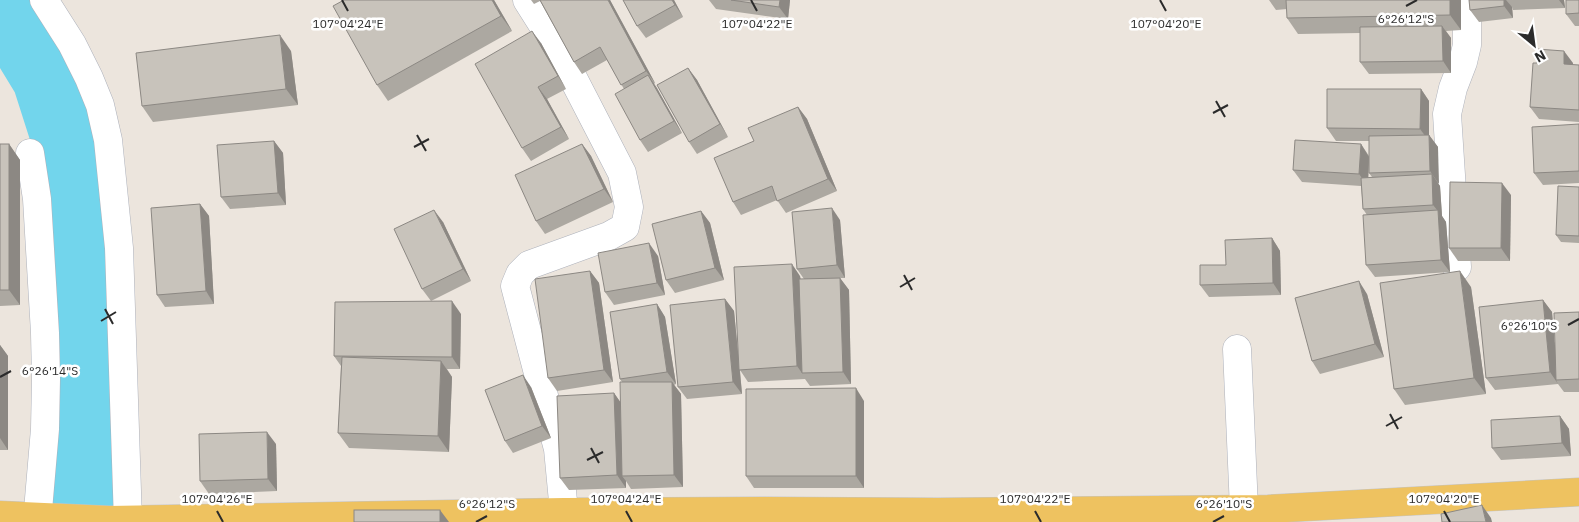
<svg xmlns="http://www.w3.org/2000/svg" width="1579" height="522" font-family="'IBM Plex Sans',sans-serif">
<rect width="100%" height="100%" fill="#ece5dd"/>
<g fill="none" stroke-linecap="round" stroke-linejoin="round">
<path stroke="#72d5ec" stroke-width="70" d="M0 10 18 30 47 78 77 172 84 231 77 375 82 522"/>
<g stroke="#adb1bb" stroke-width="29">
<g id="minor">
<path d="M44 0 72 44 89 78 100 105 108 140 119 248 128 522"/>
<path d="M527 0 558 49 622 173 629 207 625 227 609 236 529 265 520 274 515 286 558 449 564 512"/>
<path d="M30 153 37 199 45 333 46 379 45 429 37 522"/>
<path d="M1457 267 1447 114 1453 88 1463 62 1467 45V0"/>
<path d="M1237 349 1244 509"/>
</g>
</g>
<g stroke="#c4c4c4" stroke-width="29">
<path id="primary" d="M0 515 109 520 564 512 765 511 938 512 1268 509 1579 492"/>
</g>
<use href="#minor" stroke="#fff" stroke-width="28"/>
<use href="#primary" stroke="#eec260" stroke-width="28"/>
</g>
<g fill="#aca8a1" fill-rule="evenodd">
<path d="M344 0H494L512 31 388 101 377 85Z"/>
<path d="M531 0H610L655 83 654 84 682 133 648 152 640 140 624 89 607 60 582 74 574 62 540 1 534 4Z"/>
<path d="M623 0H674L683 17 646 38 637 26Z"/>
<path d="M709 0H790L788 19 716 9Z"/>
<path d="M1269 0H1461V30L1446 31 1451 38V73L1369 74 1360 62V33L1298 34 1287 18V9L1276 10Z"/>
<path d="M1469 0H1564L1565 8 1513 10 1512 7 1513 18 1479 22 1470 10Z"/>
<path d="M1579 0V26H1575L1566 14Z"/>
<path d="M541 43 566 89 547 99 569 139 531 161 522 148Z"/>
<path d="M291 51 298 105 153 122 142 106Z"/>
<path d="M1573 63V65H1579V122L1539 119 1530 107Z"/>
<path d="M688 68 697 80 728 137 697 154 689 142Z"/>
<path d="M1421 89 1429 101V135L1438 147V184L1440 186 1442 216 1446 222 1450 272 1375 277 1366 265 1367 215 1363 209 1361 186 1302 182 1293 170 1361 144 1369 156V141H1336L1327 128ZM1369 162V173L1372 177 1368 178Z"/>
<path d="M798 107 807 119 837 191 786 213 777 200 741 215 733 202 754 141Z"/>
<path d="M1579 124V183L1543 185 1534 173Z"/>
<path d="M274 141 283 153 286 205 230 209 221 197Z"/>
<path d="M0 144H9L20 160V305L0 306Z"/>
<path d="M582 144 591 156 613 202 545 234 536 221Z"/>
<path d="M1579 187V243L1561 242 1556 235Z"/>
<path d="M1511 195 1510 261H1458L1449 248Z"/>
<path d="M200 204 209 216 214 304 165 307 157 295Z"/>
<path d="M701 211 710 223 724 280 675 293 666 280Z"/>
<path d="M840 220 845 278H840L849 290 851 384 810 386 805 379 748 382 740 370 742 394 687 399 678 387 725 299 734 311 739 363 800 276 801 279H804L797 269Z"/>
<path d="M443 222 471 281 431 301 422 289Z"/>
<path d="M1272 238 1280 251 1281 295 1209 297 1200 285 1226 265Z"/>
<path d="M658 256 665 295 614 305 605 292Z"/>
<path d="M590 271 599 283 613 382 557 391 548 378Z"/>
<path d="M1471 287 1486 394 1405 405 1394 389Z"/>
<path d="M1367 294 1384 357 1320 374 1312 361Z"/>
<path d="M1543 300 1552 312 1554 343 1579 312V392H1564L1558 384 1495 390 1486 378Z"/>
<path d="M657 304 665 317 676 384 674 385 681 394 683 487 631 489 626 481V488L569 490 560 478 614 393 621 403 622 382 620 379Z"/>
<path d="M461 314 460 369H447L452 377 449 452 349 448 338 433 341 366 334 356Z"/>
<path d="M0 345 8 356V450H0Z"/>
<path d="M531 387 551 438 513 453 505 441Z"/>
<path d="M864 401V488H754L746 476Z"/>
<path d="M1560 416 1569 429 1571 456 1501 460 1492 448Z"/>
<path d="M276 444 277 491 209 494 200 481Z"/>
</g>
<g fill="#8c8883">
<path d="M492 0H494L512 31 501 16Z"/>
<path d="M608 0H610L655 83 646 71Z"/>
<path d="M672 0H674L683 17 675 5Z"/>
<path d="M780 0H790L788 19 779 7Z"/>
<path d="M1450 0H1461V30L1450 15Z"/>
<path d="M1504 0H1506L1512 7 1513 18 1504 6Z"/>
<path d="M1559 0H1564L1565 8Z"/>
<path d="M1442 26 1451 38V73L1443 61Z"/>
<path d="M532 31 541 43 566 89 558 76Z"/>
<path d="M280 35 291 51 298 105 286 89Z"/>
<path d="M1564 51 1573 63 1572 76 1564 64Z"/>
<path d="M688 68 697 80 728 137 720 124Z"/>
<path d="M648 75 657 88 682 133 674 121Z"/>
<path d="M538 87 547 99 569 139 561 127Z"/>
<path d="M1421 89 1429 101V141L1420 129Z"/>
<path d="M798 107 807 119 837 191 828 179Z"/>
<path d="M1429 135 1438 147 1439 184 1430 171Z"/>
<path d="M274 141 283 153 286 205 278 193Z"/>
<path d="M9 144 20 160V305L9 290Z"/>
<path d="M582 144 591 156 613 202 604 189Z"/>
<path d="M1361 144 1369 157 1368 186 1359 174Z"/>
<path d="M1432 174 1440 186 1442 216 1446 222 1450 272 1441 260 1438 211 1433 205Z"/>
<path d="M1502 183 1511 195 1510 261 1501 248Z"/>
<path d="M200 204 209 216 214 304 206 291Z"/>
<path d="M832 208 840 220 845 278 837 265Z"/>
<path d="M434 210 443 222 471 281 463 269Z"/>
<path d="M701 211 710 223 724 280 715 268Z"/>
<path d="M1272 238 1280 251 1281 295 1273 283Z"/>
<path d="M649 243 658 256 665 295 657 283Z"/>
<path d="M792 264 800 276 805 373H802L797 366Z"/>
<path d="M590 271 599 283 613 382 604 370Z"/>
<path d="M1460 271 1471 287 1486 394 1474 378Z"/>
<path d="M840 278 849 290 851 384 843 372Z"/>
<path d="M1359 281 1367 294 1384 357 1375 344Z"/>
<path d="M725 299 734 311 742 394 733 382Z"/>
<path d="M1543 300 1552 312 1558 380H1556L1558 384 1550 372Z"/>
<path d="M452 301 461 314 460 369 452 357Z"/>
<path d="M657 304 665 317 676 384 667 372Z"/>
<path d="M0 345 8 356V450L0 438Z"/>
<path d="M441 361 452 377 449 452 438 436Z"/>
<path d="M523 375 531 387 551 438 542 426Z"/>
<path d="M672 382 681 394 683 487 674 475Z"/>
<path d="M856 388 864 401V488L856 476Z"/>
<path d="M614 393 623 406 622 476 626 481V488L617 475Z"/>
<path d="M1560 416 1569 429 1571 456 1562 443Z"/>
<path d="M267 432 276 444 277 491 268 479Z"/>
<path d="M1482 505 1491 518 1492 522H1486Z"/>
<path d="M440 510 449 522H440Z"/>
</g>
<g fill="#c8c3bb" stroke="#8c8883">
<path d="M344 0H492L501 16 377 85 333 6Z"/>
<path d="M540 0H608L646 71 621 85 600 47 574 62Z"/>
<path d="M623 0H672L675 5 637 26Z"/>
<path d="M731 0H780L779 7Z"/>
<path d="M1286 0H1450V15L1287 18Z"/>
<path d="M1469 0H1504V6L1470 10Z"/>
<path d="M1566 0H1579V13L1566 14Z"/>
<path d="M1442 26 1443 61 1360 62V27Z"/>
<path d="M532 31 558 76 538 87 561 127 522 148 475 64Z"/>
<path d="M280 35 286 89 142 106 136 53Z"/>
<path d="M1537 49 1564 51V64L1579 65V110L1530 107 1533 63H1537Z"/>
<path d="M688 68 720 124 689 142 657 85Z"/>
<path d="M648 75 674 121 640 140 615 94Z"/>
<path d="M1327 89H1421L1420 129 1327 128Z"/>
<path d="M798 107 828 179 777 201 772 186 733 202 714 158 754 141 748 128Z"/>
<path d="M1579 124V171L1534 173 1532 127Z"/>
<path d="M1429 135 1430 171 1369 173V136Z"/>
<path d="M1295 140 1361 144 1359 174 1293 170Z"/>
<path d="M274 141 278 193 221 197 217 145Z"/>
<rect x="0" y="144" width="9" height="146"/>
<path d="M582 144 604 189 536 221 515 175Z"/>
<path d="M1432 174 1433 205 1363 209 1361 178Z"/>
<path d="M1450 182 1502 183 1501 248H1449Z"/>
<path d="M1558 186 1579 187V236L1556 235Z"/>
<path d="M200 204 206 291 157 295 151 208Z"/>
<path d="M832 208 837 265 797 269 792 212Z"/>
<path d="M434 210 463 269 422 289 394 229Z"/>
<path d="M1438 210 1441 260 1366 265 1363 215Z"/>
<path d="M701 211 715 268 666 280 652 224Z"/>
<path d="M1272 238 1273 283 1200 285V265H1226L1225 240Z"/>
<path d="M649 243 657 283 605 292 598 253Z"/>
<path d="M792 264 797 366 739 370 734 267Z"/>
<path d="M590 271 604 370 548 378 535 279Z"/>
<path d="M1460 271 1474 378 1394 389 1380 283Z"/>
<path d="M840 278 843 372 802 373 799 279Z"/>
<path d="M1359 281 1375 344 1312 361 1295 298Z"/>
<path d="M725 299 733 382 678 387 670 305Z"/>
<path d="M1543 300 1550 372 1486 378 1479 307Z"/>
<path d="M452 301V357L334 356 335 302Z"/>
<path d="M657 304 667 372 620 379 610 312Z"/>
<path d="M1579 312V379L1556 380 1554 313Z"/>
<path d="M342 357 441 361 438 436 338 433Z"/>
<path d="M523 375 542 426 505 441 485 390Z"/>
<path d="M620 382H672L674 475 622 476Z"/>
<path d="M856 388V476H746V389Z"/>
<path d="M614 393 617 475 560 478 557 396Z"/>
<path d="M1560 416 1562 443 1492 448 1491 420Z"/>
<path d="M267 432 268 479 200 481 199 434Z"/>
<path d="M1482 505 1486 522H1442L1441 514Z"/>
<rect x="354" y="510" width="86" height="12"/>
</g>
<path fill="none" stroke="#2b2b2b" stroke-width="2" d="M342 0 348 11M751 0 757 11M1160 0 1166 11M1406 6 1417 0M1216 101 1225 117M1213 113 1228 105M417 135 426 151M414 147 429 139M904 275 912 290M900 287 915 278M105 309 113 324M101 321 116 312M1568 325 1579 319M0 377 11 371M1390 414 1398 429M1386 426 1402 417M591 448 599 463M587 460 603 452M217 511 223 522M626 511 632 522M1035 511 1041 522M1444 511 1450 522M476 522 487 516M1213 522 1224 516"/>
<g font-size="12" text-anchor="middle" fill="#2b2b2b" stroke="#fff" stroke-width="5" stroke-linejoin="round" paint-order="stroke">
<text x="1406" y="23">6°26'12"S</text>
<text x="348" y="28">107°04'24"E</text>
<text x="757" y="28">107°04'22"E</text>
<text x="1166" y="28">107°04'20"E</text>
<text x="1529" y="330">6°26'10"S</text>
<text x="50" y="375">6°26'14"S</text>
<text x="217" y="503">107°04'26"E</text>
<text x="626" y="503">107°04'24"E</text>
<text x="1035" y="503">107°04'22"E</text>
<text x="1444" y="503">107°04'20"E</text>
<text x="487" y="508">6°26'12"S</text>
<text x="1224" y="508">6°26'10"S</text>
</g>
<g transform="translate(1534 45) rotate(151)" stroke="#ffffff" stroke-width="4" paint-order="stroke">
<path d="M0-4L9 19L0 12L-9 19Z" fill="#2b2b2b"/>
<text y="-8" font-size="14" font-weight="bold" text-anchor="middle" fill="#2b2b2b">N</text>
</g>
</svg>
